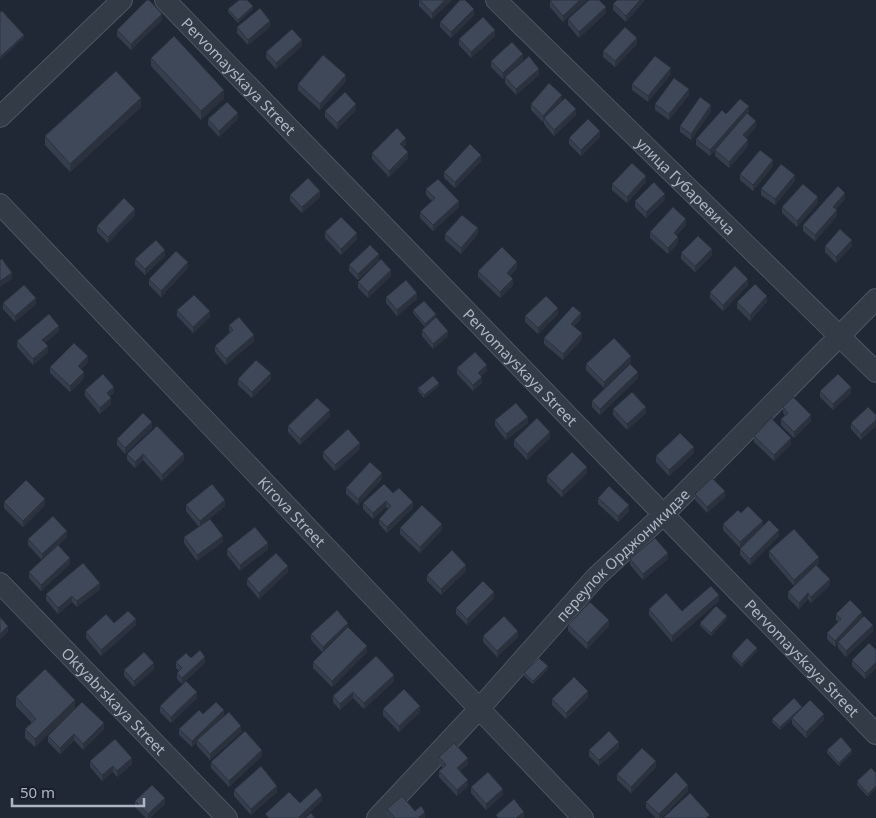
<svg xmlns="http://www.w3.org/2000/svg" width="876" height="818" font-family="'Noto Sans',sans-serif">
<rect width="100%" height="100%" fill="#202836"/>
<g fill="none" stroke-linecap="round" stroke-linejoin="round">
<g stroke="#4e5562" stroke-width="22">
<g id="minor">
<path id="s1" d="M165 0 876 734"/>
<path id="s2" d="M496 0 876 372"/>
<path d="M0 117 122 0"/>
<path id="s3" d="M0 204 583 818"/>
<path id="s4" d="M0 583 227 818"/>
<path id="s5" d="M377 818 479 709 596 577 664 514 876 299"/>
</g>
</g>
<use href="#minor" stroke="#333b47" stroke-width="20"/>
</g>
<g fill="#353e4d">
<path d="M419 0H452L432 19 419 6Z"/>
<path d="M552 0H587L563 22 550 7V1Z"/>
<path d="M617 0H645L626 22 613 10V4Z"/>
<path d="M228 9H253L238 23 228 12Z"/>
<path d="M606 13 579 38 568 25V19Z"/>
<path d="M474 15 451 38 440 27V22Z"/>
<path d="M162 20 131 50 117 36V30Z"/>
<path d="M237 27H270L248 45 237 33Z"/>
<path d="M495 36 471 58 459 45V39Z"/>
<path d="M637 44 615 67 603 57V51Z"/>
<path d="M302 46 276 69 266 58V52Z"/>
<path d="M151 58 224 98 201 120 151 66Z"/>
<path d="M523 60 511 72 539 75 516 95 505 83V77L503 79 491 67V61Z"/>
<path d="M671 74 648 102 632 90V84Z"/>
<path d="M346 81 320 110 298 90V84Z"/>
<path d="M689 95 669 120 655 110V104Z"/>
<path d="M562 101 576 115 554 136 544 124V121L543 122 531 110V104Z"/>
<path d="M141 107 70 172 45 145V136Z"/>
<path d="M356 110 337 129 325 117V111Z"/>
<path d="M711 111 691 140 680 132V126Z"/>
<path d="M749 112 747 114 756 127 746 138 748 146 729 168 715 156V150L735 128 710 156 696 145V139L726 114Z"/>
<path d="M208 119H238L219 137 208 125Z"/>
<path d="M600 137 581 156 569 144V138Z"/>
<path d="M406 144 403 147 408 158 389 177 372 159V153Z"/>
<path d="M481 161 455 188 444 178V172Z"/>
<path d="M773 166 753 191 740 180V174Z"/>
<path d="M795 181 775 205 761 195V189Z"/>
<path d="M646 182 627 203 612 190V184Z"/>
<path d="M426 189 459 207 433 231 420 218V212L432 201 426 195Z"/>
<path d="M290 195 320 197 302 213 290 201Z"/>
<path d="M845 199 836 209 837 216 815 241 803 231V225Z"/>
<path d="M665 200 646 218 635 207V201Z"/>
<path d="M818 203 797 227 782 213V207Z"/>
<path d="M135 215 108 243 97 232V226Z"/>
<path d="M686 225 677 235 678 243 668 254 650 238V232Z"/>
<path d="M325 232 357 239 341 255 325 238Z"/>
<path d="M445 234H478L461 254 445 240Z"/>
<path d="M825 246H852L836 263 825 252Z"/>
<path d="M681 253 712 255 695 272 681 259Z"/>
<path d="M165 256 145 275 135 265V259Z"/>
<path d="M379 260 358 280 349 271V265Z"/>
<path d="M188 268 161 297 149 285V279Z"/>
<path d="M517 268 510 276 513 285 500 298 478 277V271Z"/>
<path d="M391 276 368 298 358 288V282Z"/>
<path d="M748 285 723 311 710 298V292Z"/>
<path d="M386 297 417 299 397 316 386 303Z"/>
<path d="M737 302H767L750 321 737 308Z"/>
<path d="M3 303 36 304 15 322 3 309Z"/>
<path d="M177 310 210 317 193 333 177 316Z"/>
<path d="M413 310 436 317 448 336 433 349 422 336V330L425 327 413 313Z"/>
<path d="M558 314 538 334 525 322V316Z"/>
<path d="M581 319 574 326 582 339 563 360 544 344V338Z"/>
<path d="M229 325 254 341 226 365 215 352V346L230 332 229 331Z"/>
<path d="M59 331 45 343 48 352 33 365 17 347V341Z"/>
<path d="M88 362 81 369 84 378 70 392 50 373V367Z"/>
<path d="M631 362 604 388 586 370V364Z"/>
<path d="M457 368 487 371 481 376 482 383 473 391 457 374Z"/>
<path d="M638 378 600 415 592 407V401Z"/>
<path d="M238 379H271L252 398 238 385Z"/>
<path d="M439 386 424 398 418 391V388Z"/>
<path d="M85 390 114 393 110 396 111 404 100 414 85 396Z"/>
<path d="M820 391 851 393 833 410 820 397Z"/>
<path d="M783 407 811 421 794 438 781 425V419L785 416 783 413Z"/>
<path d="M613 409 646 413 627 430 613 415Z"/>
<path d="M876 415V426L861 440 851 429V423Z"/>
<path d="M330 416 300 445 288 432V426Z"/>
<path d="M495 420 528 423 506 440 495 426Z"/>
<path d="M157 426 184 460 162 481 143 460 135 468 127 460V454Z"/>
<path d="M152 428 125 454 117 445V439Z"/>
<path d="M754 436 791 444 774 461 754 442Z"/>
<path d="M550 438 527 460 514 446V440Z"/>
<path d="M360 449 335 471 323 458V452Z"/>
<path d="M694 453 669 476 656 462V456Z"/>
<path d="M587 473 562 497 547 482V476Z"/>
<path d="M382 479 358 505 346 494V488Z"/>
<path d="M393 493 413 508 387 533 379 524V519L388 509 386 507 373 519 363 509V503Z"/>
<path d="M695 494 725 497 707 513 695 500Z"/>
<path d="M598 498 629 511 618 522 598 504Z"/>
<path d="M4 502 45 505 23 527 4 508Z"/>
<path d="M186 505 225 506 205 522 223 542 197 561 184 543V537L199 527 186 511Z"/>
<path d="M741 513 763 527 779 536 750 565 740 555V549L757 532 740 548 723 530V524Z"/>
<path d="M400 528 442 530 420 553 400 534Z"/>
<path d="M67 537 58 545 70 564 41 591 29 578V572L42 560 28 545V539Z"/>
<path d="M227 549H268L240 571 227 555Z"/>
<path d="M769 551 819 563 817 565 830 585 811 603 808 599 799 609 788 598V592L802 578 794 586 769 557Z"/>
<path d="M630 559H668L643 580 630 565Z"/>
<path d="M466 571 441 595 427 581V575Z"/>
<path d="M288 572 259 599 247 585V579Z"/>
<path d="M100 589 77 607 72 602 58 614 46 600V594Z"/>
<path d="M494 598 467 625 456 614V608Z"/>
<path d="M719 601 672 642 649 615V609L682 611Z"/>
<path d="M836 614 862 618 873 631 846 657 838 648V644L835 647 827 639V633L838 622 836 620Z"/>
<path d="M727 619 711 636 700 626V623Z"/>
<path d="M114 623 136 625 101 656 86 638V632Z"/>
<path d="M568 625 609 626 587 649 568 631Z"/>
<path d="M311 634 367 652 332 687 313 668V662L323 653 311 640Z"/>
<path d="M483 636 518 637 497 657 483 642Z"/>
<path d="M876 650V668L865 679 852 666V660Z"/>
<path d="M757 651 742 667 732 657V654Z"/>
<path d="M191 658 205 663 182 684 177 679V673L179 671 176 668V662Z"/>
<path d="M154 669 134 687 124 676V670Z"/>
<path d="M548 669 533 684 524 676V673Z"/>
<path d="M394 681 364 709 353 698 340 710 333 702V696Z"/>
<path d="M16 697 75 709 104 729 83 750 74 740 60 754 48 742V736L67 716 35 747 25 738V729L32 723 16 706Z"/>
<path d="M588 697 566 719 552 705V699Z"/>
<path d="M197 698 171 723 160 712V706Z"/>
<path d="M802 707 824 720 806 738 792 724V719L780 730 772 722V719Z"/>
<path d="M383 709 420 712 399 732 383 715Z"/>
<path d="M203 714 224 716 241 732 210 760 197 746V742L192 747 179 735V729Z"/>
<path d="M619 748 599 766 589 756V750Z"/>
<path d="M827 750 852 753 839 766 827 753Z"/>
<path d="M262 756 229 787 211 768V762Z"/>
<path d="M439 757 468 764 460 771 468 786 457 796 439 777V771L443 768 439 763Z"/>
<path d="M90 761 132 764 117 777 113 772 102 781 90 767Z"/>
<path d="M656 767 631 793 617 780V774Z"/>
<path d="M871 768 868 797 857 785V781Z"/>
<path d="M471 787 503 795 486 810 471 793Z"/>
<path d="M234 790 277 792 251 815 234 796Z"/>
<path d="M688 791 661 818H656L646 808V802Z"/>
<path d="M135 801 165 804 150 818H146L135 807Z"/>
<path d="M387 809 415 811 425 818H389L387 815Z"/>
</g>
<g fill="#2b323e">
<path d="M445 0H452L432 19V13Z"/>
<path d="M580 0H587L563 22V16Z"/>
<path d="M640 0H645L626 22V16Z"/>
<path d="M253 6V9L238 23V20Z"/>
<path d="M606 7V13L579 38V32Z"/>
<path d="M474 9V15L451 38V32Z"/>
<path d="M162 14V20L131 50V44Z"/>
<path d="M270 21V27L248 45V40Z"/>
<path d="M495 30V36L471 58V52Z"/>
<path d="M24 35V38L0 60V57Z"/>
<path d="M637 38V44L615 67V61Z"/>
<path d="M302 40V46L276 69V63Z"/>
<path d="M523 54V60L503 79V73Z"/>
<path d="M671 68V74L648 102V96Z"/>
<path d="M539 69V75L516 95V89Z"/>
<path d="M346 75V81L320 110V104Z"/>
<path d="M689 89V95L669 120V114Z"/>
<path d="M224 90V98L201 120V111Z"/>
<path d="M562 95V101L544 118 543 122V116Z"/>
<path d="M141 98V107L70 172V164Z"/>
<path d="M356 104V110L337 129V123Z"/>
<path d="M711 105V111L691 140V134Z"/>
<path d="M749 106V112L710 156V150Z"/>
<path d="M576 109V115L554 136V130Z"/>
<path d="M238 113V119L219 137V131Z"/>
<path d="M756 121V127L743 141V135Z"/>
<path d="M600 131V137L581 156V150Z"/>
<path d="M406 138V144L400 150V144Z"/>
<path d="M748 140V146L729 168V162Z"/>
<path d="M408 152V158L389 177V171Z"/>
<path d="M481 155V161L455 188V182Z"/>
<path d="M773 160V166L753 191V185Z"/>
<path d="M795 175V181L775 205V199Z"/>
<path d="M646 176V182L627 203V197Z"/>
<path d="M320 191V197L302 213V207Z"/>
<path d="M845 193V199L833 213V207Z"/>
<path d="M665 194V200L646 218V212Z"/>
<path d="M818 197V203L797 227V221Z"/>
<path d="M459 201V207L433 231V225Z"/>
<path d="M135 209V215L108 243V237Z"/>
<path d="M837 210V216L815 241V235Z"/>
<path d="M686 219V225L674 239V233Z"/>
<path d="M478 228V234L461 254V248Z"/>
<path d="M357 233V239L341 255V249Z"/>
<path d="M678 237V243L668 254V248Z"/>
<path d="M852 240V246L836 263V257Z"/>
<path d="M712 249V255L695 272V266Z"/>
<path d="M165 250V256L145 275V269Z"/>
<path d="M379 254V260L358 280V274Z"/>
<path d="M188 262V268L161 297V291Z"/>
<path d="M517 262V268L507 279V273Z"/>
<path d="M391 270V276L368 298V292Z"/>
<path d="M12 273V279L0 287V281Z"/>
<path d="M513 279V285L500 298V292Z"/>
<path d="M748 279V285L723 311V305Z"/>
<path d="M417 293V299L397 316V310Z"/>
<path d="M767 296V302L750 321V315Z"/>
<path d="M36 298V304L15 322V316Z"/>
<path d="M558 308V314L538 334V328Z"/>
<path d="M210 311V317L193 333V327Z"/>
<path d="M581 313V319L571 330V324Z"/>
<path d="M436 314V317L425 327V324Z"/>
<path d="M59 326V331L42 346V340Z"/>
<path d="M448 331V336L433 349V344Z"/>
<path d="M582 333V339L563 360V354Z"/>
<path d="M254 335V341L226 365V359Z"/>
<path d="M48 346V352L33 365V359Z"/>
<path d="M88 356V362L78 372V366Z"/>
<path d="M631 356V362L604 388V382Z"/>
<path d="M487 365V371L478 379V373Z"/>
<path d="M84 372V378L70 392V386Z"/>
<path d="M638 372V378L600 415V409Z"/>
<path d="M271 373V379L252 398V392Z"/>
<path d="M482 377V383L473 391V385Z"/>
<path d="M439 383V386L424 398V395Z"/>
<path d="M114 387V393L107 399V393Z"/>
<path d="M851 387V393L833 410V404Z"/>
<path d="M111 398V404L100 414V408Z"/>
<path d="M646 407V413L627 430V424Z"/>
<path d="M330 410V416L300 445V439Z"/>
<path d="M811 415V421L794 438V432Z"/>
<path d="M528 417V423L506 440V434Z"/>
<path d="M876 420V426L861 440V434Z"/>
<path d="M152 422V428L125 454V448Z"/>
<path d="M550 432V438L527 460V454Z"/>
<path d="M791 438V444L774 461V455Z"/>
<path d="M360 443V449L335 471V465Z"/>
<path d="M694 447V453L669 476V470Z"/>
<path d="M143 454V460L135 468V462Z"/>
<path d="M184 454V460L162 481V475Z"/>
<path d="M587 467V473L562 497V491Z"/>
<path d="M382 473V479L358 505V499Z"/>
<path d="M725 491V497L707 513V507Z"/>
<path d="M45 499V505L23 527V521Z"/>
<path d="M225 500V506L200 527V521Z"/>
<path d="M386 501V507L373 519V513Z"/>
<path d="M413 502V508L387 533V527Z"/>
<path d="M629 505V511L618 522V516Z"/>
<path d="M763 521V527L740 548V542Z"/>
<path d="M442 524V530L420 553V547Z"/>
<path d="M779 530V536L750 565V559Z"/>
<path d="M67 531V537L42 560V554Z"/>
<path d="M223 536V542L197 561V555Z"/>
<path d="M268 543V549L240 571V565Z"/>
<path d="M668 553V559L643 580V574Z"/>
<path d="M819 557V563L794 586V580Z"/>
<path d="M70 558V564L41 591V585Z"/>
<path d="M466 565V571L441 595V589Z"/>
<path d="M288 566V572L259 599V593Z"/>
<path d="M830 579V585L811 603V597Z"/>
<path d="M100 583V589L77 607V601Z"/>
<path d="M494 592V598L467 625V619Z"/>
<path d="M808 593V599L799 609V603Z"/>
<path d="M719 595V601L672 642V636Z"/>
<path d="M72 596V602L58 614V608Z"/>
<path d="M862 612V618L835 647V641Z"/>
<path d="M727 616V619L711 636V633Z"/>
<path d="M136 619V625L101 656V650Z"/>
<path d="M609 620V626L587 649V643Z"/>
<path d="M348 623V629L323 653V647Z"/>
<path d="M873 625V631L846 657V651Z"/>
<path d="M8 626V632L0 640V634Z"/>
<path d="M518 631V637L497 657V651Z"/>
<path d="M367 646V652L332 687V681Z"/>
<path d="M757 648V651L742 667V664Z"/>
<path d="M205 657V663L182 684V678Z"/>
<path d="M876 662V668L865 679V673Z"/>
<path d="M154 663V669L134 687V681Z"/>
<path d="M548 666V669L533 684V681Z"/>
<path d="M394 675V681L364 709V703Z"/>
<path d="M588 691V697L566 719V713Z"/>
<path d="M197 692V698L171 723V717Z"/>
<path d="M353 692V698L340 710V704Z"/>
<path d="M75 700V709L35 747V739Z"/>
<path d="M420 706V712L399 732V726Z"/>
<path d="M802 707V710L780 730V727Z"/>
<path d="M224 710V716L197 740V742L192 747V741Z"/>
<path d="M824 714V720L806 738V732Z"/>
<path d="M104 723V729L83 750V744Z"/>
<path d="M241 726V732L210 760V754Z"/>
<path d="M74 734V740L60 754V748Z"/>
<path d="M619 742V748L599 766V760Z"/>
<path d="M262 750V756L229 787V781Z"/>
<path d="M852 750V753L839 766V763Z"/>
<path d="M132 758V764L117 777V771Z"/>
<path d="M468 758V764L457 774V768Z"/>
<path d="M656 761V767L631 793V787Z"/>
<path d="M113 766V772L102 781V775Z"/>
<path d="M468 780V786L457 796V790Z"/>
<path d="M688 785V791L661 818H659V814Z"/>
<path d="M277 786V792L251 815V809Z"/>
<path d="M876 786V789L868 797V794Z"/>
<path d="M503 789V795L486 810V804Z"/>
<path d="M322 795V801L304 818H298Z"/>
<path d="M165 798V804L150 818H148V814Z"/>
<path d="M425 812V818H418Z"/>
<path d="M524 812V818H516Z"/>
</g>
<g fill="#3e4859" stroke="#2b323e">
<path d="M147 0H149L162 14 131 44 117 30Z"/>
<path d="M239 0H247L253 6 238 20 228 9Z"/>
<path d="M420 0H445L432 13Z"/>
<path d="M460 0H465L474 9 451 32 440 22Z"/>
<path d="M552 0H580L563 16 550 1Z"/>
<path d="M589 0H599L606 7 579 32 568 19Z"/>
<path d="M617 0H640L626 16 613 4Z"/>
<path d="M260 8 270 21 248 40 237 27Z"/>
<path d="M2 11 24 35 0 57V12Z"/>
<path d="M483 17 495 30 471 52 459 39Z"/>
<path d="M625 27 637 38 615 61 603 51Z"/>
<path d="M292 29 302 40 276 63 266 52Z"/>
<path d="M174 36 224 90 201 111 151 58Z"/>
<path d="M512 42 523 54 503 73 491 61Z"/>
<path d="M323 55 346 75 320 104 298 84Z"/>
<path d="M529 56 539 69 516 89 505 77Z"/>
<path d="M655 56 671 68 648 96 632 84Z"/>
<path d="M116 71 141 98 70 164 45 136Z"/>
<path d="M674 78 689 89 669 114 655 104Z"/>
<path d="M549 83 562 95 543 116 531 104Z"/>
<path d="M345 92 356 104 337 123 325 111Z"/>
<path d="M700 97 711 105 691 134 680 126Z"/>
<path d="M565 98 576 109 554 130 544 118Z"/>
<path d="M740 99 749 106 710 150 696 139 722 110 726 114Z"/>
<path d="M227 102 238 113 219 131 208 119Z"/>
<path d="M747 113 756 121 743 135 748 140 729 162 715 150Z"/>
<path d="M588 119 600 131 581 150 569 138Z"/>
<path d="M397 128 406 138 400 144 408 152 389 171 372 153Z"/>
<path d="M470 144 481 155 455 182 444 172Z"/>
<path d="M760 150 773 160 753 185 740 174Z"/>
<path d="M632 163 646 176 627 197 612 184Z"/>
<path d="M781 164 795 175 775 199 761 189Z"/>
<path d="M308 178 320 191 302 207 290 195Z"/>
<path d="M438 179 459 201 433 225 420 212 435 198 426 189Z"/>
<path d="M654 182 665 194 646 212 635 201Z"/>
<path d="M803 184 818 197 797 221 782 207Z"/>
<path d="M838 186 845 193 833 207 837 210 815 235 803 225Z"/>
<path d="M124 198 135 209 108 237 97 226Z"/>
<path d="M673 207 686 219 674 233 678 237 668 248 650 232Z"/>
<path d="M462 215 478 228 461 248 445 234Z"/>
<path d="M341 217 357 233 341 249 325 232Z"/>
<path d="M840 229 852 240 836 257 825 246Z"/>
<path d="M698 236 712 249 695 266 681 253Z"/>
<path d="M156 240 165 250 145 269 135 259Z"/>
<path d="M370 245 379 254 358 274 349 265Z"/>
<path d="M502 247 517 262 507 273 513 279 500 292 478 271Z"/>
<path d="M176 251 188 262 161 291 149 279Z"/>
<path d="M2 259 12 273 0 281V260Z"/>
<path d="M381 259 391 270 368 292 358 282Z"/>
<path d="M735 266 748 279 723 305 710 292Z"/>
<path d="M406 280 417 293 397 310 386 297Z"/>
<path d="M755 284 767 296 750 315 737 302Z"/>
<path d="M24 285 36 298 15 316 3 303Z"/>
<path d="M194 295 210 311 193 327 177 310Z"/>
<path d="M546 296 558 308 538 328 525 316Z"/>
<path d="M424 301 436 314 425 324 413 310Z"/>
<path d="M573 306 581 313 571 324 582 333 563 354 544 338Z"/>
<path d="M49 314 59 326 42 340 48 346 33 359 17 341Z"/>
<path d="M239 317 254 335 226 359 215 346 233 330 229 325Z"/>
<path d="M436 317 448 331 433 344 422 330Z"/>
<path d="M614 338 631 356 604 382 586 364Z"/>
<path d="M74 343 88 356 78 366 84 372 70 386 50 367Z"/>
<path d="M475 352 487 365 478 373 482 377 473 385 457 368Z"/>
<path d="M256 360 271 373 252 392 238 379Z"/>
<path d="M630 364 638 372 600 409 592 401Z"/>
<path d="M103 374 114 387 107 393 111 398 100 408 85 390Z"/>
<path d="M838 374 851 387 833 404 820 391Z"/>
<path d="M433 376 439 383 424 395 418 388Z"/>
<path d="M632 392 646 407 627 424 613 409Z"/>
<path d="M793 397 811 415 794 432 781 419 788 413 783 407Z"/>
<path d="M317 398 330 410 300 439 288 426Z"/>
<path d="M516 403 528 417 506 434 495 420Z"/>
<path d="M868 407 876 415V420L861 434 851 423Z"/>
<path d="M143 413 152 422 125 448 117 439Z"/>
<path d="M537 418 550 432 527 454 514 440Z"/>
<path d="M771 418 791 438 774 455 754 436Z"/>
<path d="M157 426 184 454 162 475 143 454 135 462 127 454Z"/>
<path d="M348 429 360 443 335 465 323 452Z"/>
<path d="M680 433 694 447 669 470 656 456Z"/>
<path d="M572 452 587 467 562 491 547 476Z"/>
<path d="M370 462 382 473 358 499 346 488Z"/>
<path d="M712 478 725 491 707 507 695 494Z"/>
<path d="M26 480 45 499 23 521 4 502Z"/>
<path d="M212 484 225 500 200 521 186 505Z"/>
<path d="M384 484 393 493 399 488 413 502 387 527 379 519 391 506 386 501 373 513 363 503Z"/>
<path d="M609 486 629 505 618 516 598 498Z"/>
<path d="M422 505 442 524 420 547 400 528Z"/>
<path d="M748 506 763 521 740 542 723 524 738 510 741 513Z"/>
<path d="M53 516 67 531 42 554 28 539Z"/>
<path d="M210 519 223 536 197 555 184 537Z"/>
<path d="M769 520 779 530 750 559 740 549Z"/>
<path d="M255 527 268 543 240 565 227 549Z"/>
<path d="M794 529 819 557 794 580 769 551Z"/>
<path d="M655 538 668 553 643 574 630 559Z"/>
<path d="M58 545 70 558 41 585 29 572Z"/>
<path d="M452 550 466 565 441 589 427 575Z"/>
<path d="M276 553 288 566 259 593 247 579Z"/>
<path d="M83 563 100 583 77 601 72 596 58 608 46 594Z"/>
<path d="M816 565 830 579 811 597 808 593 799 603 788 592Z"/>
<path d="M483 581 494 592 467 619 456 608Z"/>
<path d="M711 586 719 595 672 636 649 609 666 593 682 611Z"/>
<path d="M850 600 862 612 835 641 827 633 841 619 836 614Z"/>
<path d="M590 602 609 620 587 643 568 625Z"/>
<path d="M716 606 727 616 711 633 700 623Z"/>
<path d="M337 610 348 623 323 647 311 634Z"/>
<path d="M128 611 136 619 101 650 86 632 106 614 114 623Z"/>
<path d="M504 616 518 631 497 651 483 636Z"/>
<path d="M864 616 873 625 846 651 838 642Z"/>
<path d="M0 617 8 626 0 634Z"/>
<path d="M348 627 367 646 332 681 313 662Z"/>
<path d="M747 638 757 648 742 664 732 654Z"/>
<path d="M869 643 876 650V662L865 673 852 660Z"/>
<path d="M200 650 205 657 182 678 177 673 182 668 176 662 186 653 191 658Z"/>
<path d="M144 652 154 663 134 681 124 670Z"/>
<path d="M376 656 394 675 364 703 353 692 340 704 333 696Z"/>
<path d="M539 658 548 666 533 681 524 673Z"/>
<path d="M45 669 75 700 35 739 25 729 36 719 16 697Z"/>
<path d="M574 677 588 691 566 713 552 699Z"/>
<path d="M186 681 197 692 171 717 160 706Z"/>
<path d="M404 689 420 706 399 726 383 709Z"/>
<path d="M794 698 802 707 780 727 772 719Z"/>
<path d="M810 700 824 714 806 732 792 718Z"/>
<path d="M82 702 104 723 83 744 74 734 60 748 48 736Z"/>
<path d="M216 702 224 710 192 741 179 729 199 710 203 714Z"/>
<path d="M229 712 241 726 210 754 197 740Z"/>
<path d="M245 731 262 750 229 781 211 762Z"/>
<path d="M609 731 619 742 599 760 589 750Z"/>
<path d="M841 737 852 750 839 763 827 750Z"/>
<path d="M115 739 132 758 117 771 113 766 102 775 90 761Z"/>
<path d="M454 743 468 758 457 768 468 780 457 790 439 771 446 765 439 757Z"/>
<path d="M642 748 656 761 631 787 617 774Z"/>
<path d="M261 766 277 786 251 809 234 790Z"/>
<path d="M871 768 876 773V786L868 794 857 781Z"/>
<path d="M488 772 503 789 486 804 471 787Z"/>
<path d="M676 772 688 785 659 814 646 802Z"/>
<path d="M152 785 165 798 148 814 135 801Z"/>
<path d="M316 788 322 795 298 818H269L265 814 289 792 300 803Z"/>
<path d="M690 793 710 815 706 818H663Z"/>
<path d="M402 796 415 811 421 806 425 812 418 818H395L387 809Z"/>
<path d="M514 799 524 812 516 818H498L496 815Z"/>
<path d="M311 813 315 818H305Z"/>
</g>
<g text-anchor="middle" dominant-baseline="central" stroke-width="4" stroke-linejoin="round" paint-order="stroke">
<g font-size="15" fill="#adb5c4" stroke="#19202b">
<text stroke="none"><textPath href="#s1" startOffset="106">Pervomayskaya Street</textPath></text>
<text stroke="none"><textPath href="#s2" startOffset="266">улица Губаревича</textPath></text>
<text stroke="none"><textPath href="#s1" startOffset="511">Pervomayskaya Street</textPath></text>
<text stroke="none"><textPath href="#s3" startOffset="424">Kirova Street</textPath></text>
<text stroke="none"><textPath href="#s5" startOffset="360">переулок Орджоникидзе</textPath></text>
<text stroke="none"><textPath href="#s1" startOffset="916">Pervomayskaya Street</textPath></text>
<text stroke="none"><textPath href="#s4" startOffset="164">Oktyabrskaya Street</textPath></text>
</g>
</g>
<path d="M12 798v8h132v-8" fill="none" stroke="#adb5c4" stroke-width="2.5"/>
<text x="20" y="798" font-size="15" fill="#adb5c4" stroke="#19202b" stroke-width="4" paint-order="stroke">50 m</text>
</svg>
